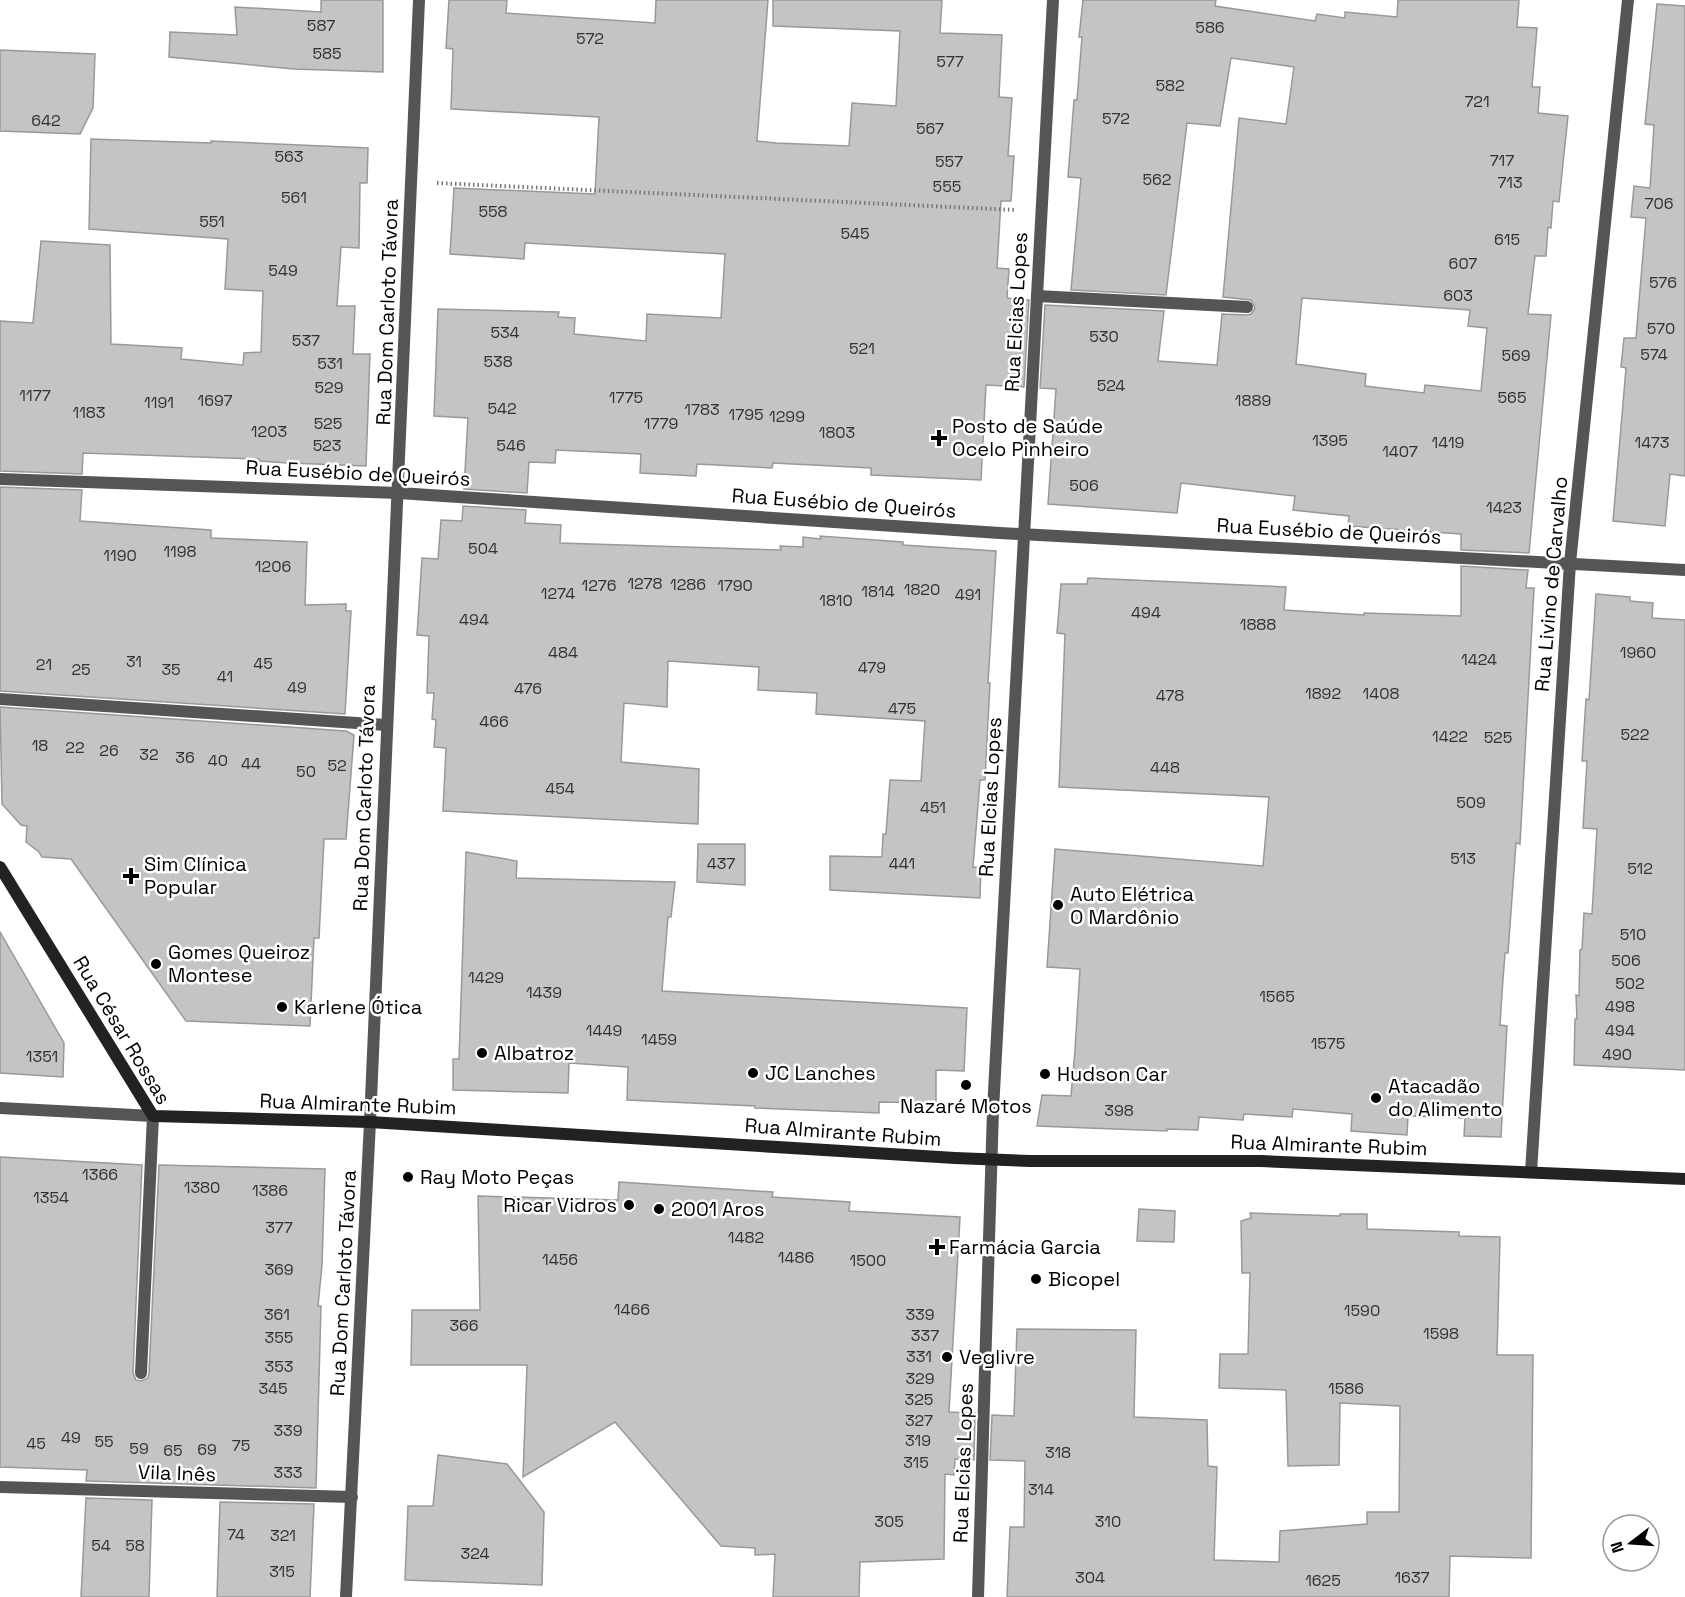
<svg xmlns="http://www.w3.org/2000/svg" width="1685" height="1597" font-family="'Space Grotesk',sans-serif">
<rect width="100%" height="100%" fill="#fff"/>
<g fill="#c4c4c4" stroke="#999" stroke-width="1.5" fill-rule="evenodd">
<path d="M321 0H383V72L294 69 169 57 170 32 237 35 235 7 321 12Z"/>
<path d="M449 0H507L506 13 655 23 656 0H768L757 141 776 143 849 146 852 103 896 106 900 31 773 26V0H942L940 33 1002 35 999 97 1012 98 1008 156H1014L1011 201H1001L997 268 1009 269 1007 298 1029 300 1024 387 986 385 981 480 871 475V468L773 463 772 468 697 464 696 476 640 473 641 454 556 450 555 463 529 462 527 493 464 489 468 418 434 416 438 309 559 312 558 317 575 318 574 334 646 341 647 314 721 318 725 254 525 243 524 259 450 254 454 188 595 194 599 117 451 109 453 49 446 48Z"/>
<path d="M1083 0H1216L1215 6 1315 21 1317 14 1345 18V12L1397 17 1398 0H1519L1517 27 1537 28 1532 87H1540L1538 113 1568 116 1559 202 1553 201 1551 228 1548 227 1546 256H1535L1528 314 1551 315 1529 553 1461 550V534L1348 526 1349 516 1293 510 1295 496 1181 483 1177 513 1048 504 1056 389 1040 388 1045 305 1164 311 1158 361 1217 365 1222 314 1247 315 1251 314 1255 308 1251 300 1223 297 1239 118 1286 124 1294 67 1231 58 1220 126 1187 123 1166 295 1071 290 1081 178 1068 177 1074 100H1077L1082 37H1079ZM1302 298 1470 310 1468 326 1487 328 1481 391 1425 385 1424 393 1365 386 1366 374 1296 364Z"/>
<path d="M1657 4 1685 6V476L1670 474 1665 526 1613 521 1626 368 1621 367 1624 338H1636L1646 218 1631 217 1634 186 1650 188 1654 125 1645 124Z"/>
<path d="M0 50 95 54 93 108 80 134 0 131Z"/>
<path d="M91 139 211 143V141L368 148 367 183H360L359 248 341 247 337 306H355L353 354H370L366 466 288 463 259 461V459L83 453 82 474 0 471V321L33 323 41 241 110 245 111 344 182 348 181 359 243 365 244 353 261 352 263 291 225 289 228 239 89 229Z"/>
<path d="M0 487 82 490 80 521 211 530V538L307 542 305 605 346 604V611H351L345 714 0 691Z"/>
<path d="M463 506 526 510 525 523 561 525 560 543 781 550 780 546 803 547V537L821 539 820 536 903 542V545L996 551 988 683H990L985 780H980L973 867 981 868 980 898 830 890V856L882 857 883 834H886L890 780 921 781 925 721 816 714 817 693 758 690 759 667 668 661 667 707 624 703 621 762 699 769 698 824 443 811 446 748 434 747 436 720 432 719 434 693H427L429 636 417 635 422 558 438 559 441 520 462 521Z"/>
<path d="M1461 566 1528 570 1526 588H1534L1520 844 1516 843 1508 953H1505L1502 993 1500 1025 1507 1026 1501 1137 1464 1136 1465 1118 1408 1116 1407 1135 1351 1131 1352 1114 1293 1109 1292 1117 1244 1114 1243 1120 1199 1117 1198 1130 1167 1129V1131L1037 1126 1042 1095 1071 1096 1075 1050 1080 969 1047 967 1055 849 1263 866 1269 797 1059 787 1065 634 1057 633 1061 584H1087L1088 578 1286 587 1284 610 1364 615V613L1461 616Z"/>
<path d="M1596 594 1630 597V601L1653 603 1652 618 1685 620V1070L1574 1065 1575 1019H1577L1576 995 1579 996 1580 950 1582 949 1584 913 1592 914 1597 829 1583 828 1587 761H1582L1586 699 1589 700Z"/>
<path d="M0 707 346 731 354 735 346 839H324L319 938H314L310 1026 186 1021 71 859 42 857 39 852 26 842 27 826 21 825 2 804Z"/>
<path d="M698 844H745V885L697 882Z"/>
<path d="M466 852 517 861 516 878 675 882 671 917H668L662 991 967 1008 964 1071 936 1070V1103L879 1102V1113L755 1108V1106L627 1100 628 1067 569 1063 568 1093 453 1090V1059H459Z"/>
<path d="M0 932 64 1043 63 1077 0 1073Z"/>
<path d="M0 1157 142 1165 133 1373 136 1380 141 1381 148 1378 149 1373 159 1165 325 1169 322 1265 318 1306H321L316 1488 86 1481 87 1470 0 1467Z"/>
<path d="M619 1182 773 1192 772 1197 850 1202 849 1211 960 1217 949 1412 975 1413 974 1460 955 1459 954 1475 945 1474 944 1559 860 1562 859 1597H773L775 1554 755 1555V1548L721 1546 615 1422 523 1477 527 1365H411L412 1310H480L478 1196 618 1200Z"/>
<path d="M1139 1209 1175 1211 1174 1242 1137 1241Z"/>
<path d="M1250 1213 1340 1216V1214H1367V1229L1459 1232V1236L1500 1237 1497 1355H1533L1531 1558 1450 1556 1449 1597H1007L1010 1527H1024L1025 1461 990 1460 992 1415 1014 1416 1017 1329 1136 1330 1134 1417 1207 1420 1208 1466 1217 1467 1214 1560 1279 1562 1280 1531 1367 1524V1512H1399L1400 1406 1340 1403 1339 1465 1288 1466 1286 1390 1219 1388 1220 1354H1248L1250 1273H1242L1241 1221 1251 1218Z"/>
<path d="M438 1455 507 1464 544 1512 542 1585 405 1580 408 1506H433Z"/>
<path d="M86 1498 152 1500 149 1597H81Z"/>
<path d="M220 1502 314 1504 310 1597H217Z"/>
</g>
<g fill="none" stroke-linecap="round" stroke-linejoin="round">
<path stroke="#777" stroke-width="4" stroke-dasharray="1.5 3" stroke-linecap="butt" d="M437 183 1016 210"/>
<g stroke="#555" stroke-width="12">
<path d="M1037 296 1247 307"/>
<path d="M0 699 386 725"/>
</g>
<g stroke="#555" stroke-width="12">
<path d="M0 479 399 493 1000 533 1685 570"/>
<path d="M0 1108 153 1116 141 1373"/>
<path d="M1531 1172 1570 563 1628 0"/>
<path d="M0 1487 352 1497"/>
<path d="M346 1597 370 1122 419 0"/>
<path d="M978 1597 993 1110 1053 0"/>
</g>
<path stroke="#222" stroke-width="12" d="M0 867 153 1116 370 1122 955 1158 1030 1161H1261L1685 1179"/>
</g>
<g fill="#000" stroke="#fff" stroke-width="2">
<path d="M936 429h6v6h6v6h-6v6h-6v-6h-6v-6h6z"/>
<path d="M128 867h6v6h6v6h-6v6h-6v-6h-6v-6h6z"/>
<circle cx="1058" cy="905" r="6"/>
<circle cx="156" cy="964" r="6"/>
<circle cx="282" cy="1007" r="6"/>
<circle cx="482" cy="1053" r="6"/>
<circle cx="753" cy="1073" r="6"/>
<circle cx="1045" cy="1074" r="6"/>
<circle cx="966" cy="1085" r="6"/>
<circle cx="1376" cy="1098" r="6"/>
<circle cx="408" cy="1177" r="6"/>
<circle cx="629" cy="1205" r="6"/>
<circle cx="659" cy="1209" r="6"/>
<path d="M934 1238h6v6h6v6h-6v6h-6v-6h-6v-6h6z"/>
<circle cx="1036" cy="1279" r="6"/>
<circle cx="947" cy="1357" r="6"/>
</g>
<g text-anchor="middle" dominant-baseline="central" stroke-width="5" stroke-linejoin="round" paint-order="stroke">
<g font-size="16" fill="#313131">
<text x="321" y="25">587</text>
<text x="1210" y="27">586</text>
<text x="590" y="38">572</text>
<text x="327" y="53">585</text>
<text x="950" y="61">577</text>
<text x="1170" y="85">582</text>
<text x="1477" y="101">721</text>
<text x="1116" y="118">572</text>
<text x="46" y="120">642</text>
<text x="930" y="128">567</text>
<text x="289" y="156">563</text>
<text x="1502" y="160">717</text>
<text x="949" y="161">557</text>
<text x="1157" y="179">562</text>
<text x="1510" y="182">713</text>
<text x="947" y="186">555</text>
<text x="294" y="197">561</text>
<text x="1659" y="203">706</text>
<text x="493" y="211">558</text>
<text x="212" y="221">551</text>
<text x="855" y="233">545</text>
<text x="1507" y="239">615</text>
<text x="1463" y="263">607</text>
<text x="283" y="270">549</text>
<text x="1663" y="282">576</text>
<text x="1458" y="295">603</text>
<text x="1661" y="328">570</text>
<text x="505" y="332">534</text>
<text x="1104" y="336">530</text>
<text x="306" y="340">537</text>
<text x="862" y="348">521</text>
<text x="1654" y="354">574</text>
<text x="1516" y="355">569</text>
<text x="498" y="361">538</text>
<text x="330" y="363">531</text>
<text x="1111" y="385">524</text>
<text x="329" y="387">529</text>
<text x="35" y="395">1177</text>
<text x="626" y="397">1775</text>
<text x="1512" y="397">565</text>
<text x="215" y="400">1697</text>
<text x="1253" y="400">1889</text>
<text x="159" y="402">1191</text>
<text x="502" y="408">542</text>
<text x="702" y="409">1783</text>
<text x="89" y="412">1183</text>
<text x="746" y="414">1795</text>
<text x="787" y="416">1299</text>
<text x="328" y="423">525</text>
<text x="661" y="423">1779</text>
<text x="269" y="431">1203</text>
<text x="837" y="432">1803</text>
<text x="1330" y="440">1395</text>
<text x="1448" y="442">1419</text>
<text x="1652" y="442">1473</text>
<text x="327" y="445">523</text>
<text x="511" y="445">546</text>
<text x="1400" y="451">1407</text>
<text x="1084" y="485">506</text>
<text x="1504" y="507">1423</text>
<text x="483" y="548">504</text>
<text x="180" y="551">1198</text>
<text x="120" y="555">1190</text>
<text x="273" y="566">1206</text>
<text x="645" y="583">1278</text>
<text x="688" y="584">1286</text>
<text x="599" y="585">1276</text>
<text x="735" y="585">1790</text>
<text x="922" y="589">1820</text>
<text x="878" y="591">1814</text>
<text x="558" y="593">1274</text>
<text x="968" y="594">491</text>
<text x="836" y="600">1810</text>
<text x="1146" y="612">494</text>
<text x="474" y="619">494</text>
<text x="1258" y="624">1888</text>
<text x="563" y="652">484</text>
<text x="1638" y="652">1960</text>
<text x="1479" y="659">1424</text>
<text x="134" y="661">31</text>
<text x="263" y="663">45</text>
<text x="44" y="664">21</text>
<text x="872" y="667">479</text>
<text x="81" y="669">25</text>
<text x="171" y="669">35</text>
<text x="225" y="676">41</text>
<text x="297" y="687">49</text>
<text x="528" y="688">476</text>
<text x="1323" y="693">1892</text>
<text x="1381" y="693">1408</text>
<text x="1170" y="695">478</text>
<text x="902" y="708">475</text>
<text x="494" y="721">466</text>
<text x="1635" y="734">522</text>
<text x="1450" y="736">1422</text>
<text x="1498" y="737">525</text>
<text x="40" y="745">18</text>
<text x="75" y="747">22</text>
<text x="109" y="750">26</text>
<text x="149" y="754">32</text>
<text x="185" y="757">36</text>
<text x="218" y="760">40</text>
<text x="251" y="763">44</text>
<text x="337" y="765">52</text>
<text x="1165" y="767">448</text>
<text x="306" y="771">50</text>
<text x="560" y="788">454</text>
<text x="1471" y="802">509</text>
<text x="933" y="807">451</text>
<text x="1463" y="858">513</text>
<text x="721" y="863">437</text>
<text x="902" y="863">441</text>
<text x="1640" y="868">512</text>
<text x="1633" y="934">510</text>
<text x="1626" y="960">506</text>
<text x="486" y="977">1429</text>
<text x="1630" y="983">502</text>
<text x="544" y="992">1439</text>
<text x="1277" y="996">1565</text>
<text x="1620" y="1006">498</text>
<text x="604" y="1030">1449</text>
<text x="1620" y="1030">494</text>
<text x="659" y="1039">1459</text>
<text x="1328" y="1043">1575</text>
<text x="1617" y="1054">490</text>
<text x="42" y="1056">1351</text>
<text x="1119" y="1110">398</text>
<text x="100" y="1174">1366</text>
<text x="202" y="1187">1380</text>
<text x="270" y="1190">1386</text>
<text x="51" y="1197">1354</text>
<text x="279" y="1227">377</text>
<text x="746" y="1237">1482</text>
<text x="796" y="1257">1486</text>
<text x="560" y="1259">1456</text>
<text x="868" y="1260">1500</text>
<text x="279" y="1269">369</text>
<text x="632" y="1309">1466</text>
<text x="1362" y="1310">1590</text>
<text x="277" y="1314">361</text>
<text x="920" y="1314">339</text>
<text x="464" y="1325">366</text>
<text x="1441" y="1333">1598</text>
<text x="925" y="1335">337</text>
<text x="279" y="1337">355</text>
<text x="919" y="1356">331</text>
<text x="279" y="1366">353</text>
<text x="920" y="1378">329</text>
<text x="273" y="1388">345</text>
<text x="1346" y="1388">1586</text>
<text x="919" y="1399">325</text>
<text x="919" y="1420">327</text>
<text x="288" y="1430">339</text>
<text x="71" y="1437">49</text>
<text x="918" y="1440">319</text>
<text x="104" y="1441">55</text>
<text x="36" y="1443">45</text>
<text x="241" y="1445">75</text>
<text x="139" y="1448">59</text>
<text x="207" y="1449">69</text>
<text x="173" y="1450">65</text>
<text x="1058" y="1452">318</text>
<text x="916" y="1462">315</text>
<text x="288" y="1472">333</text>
<text x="1041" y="1489">314</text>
<text x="889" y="1521">305</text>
<text x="1108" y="1521">310</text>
<text x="236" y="1534">74</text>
<text x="283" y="1535">321</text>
<text x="101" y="1545">54</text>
<text x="135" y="1545">58</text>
<text x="475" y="1553">324</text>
<text x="282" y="1571">315</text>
<text x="1090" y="1577">304</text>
<text x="1412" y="1577">1637</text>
<text x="1323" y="1580">1625</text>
</g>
<g font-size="20" fill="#000" stroke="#fff">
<text transform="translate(387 312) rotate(-88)">Rua Dom Carloto Távora</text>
<text transform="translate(1016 312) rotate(-87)">Rua Elcias Lopes</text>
<text transform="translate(358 473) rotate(3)">Rua Eusébio de Queirós</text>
<text transform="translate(844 503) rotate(4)">Rua Eusébio de Queirós</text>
<text transform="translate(1329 531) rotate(3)">Rua Eusébio de Queirós</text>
<text transform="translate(1551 584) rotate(-85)">Rua Livino de Carvalho</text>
<text transform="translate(990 797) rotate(-87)">Rua Elcias Lopes</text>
<text transform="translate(364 798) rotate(-88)">Rua Dom Carloto Távora</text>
<text transform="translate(122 1030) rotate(59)">Rua César Rossas</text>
<text transform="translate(358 1104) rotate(2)">Rua Almirante Rubim</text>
<text transform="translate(843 1132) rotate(4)">Rua Almirante Rubim</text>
<text transform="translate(1329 1145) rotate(2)">Rua Almirante Rubim</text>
<text transform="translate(343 1283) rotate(-87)">Rua Dom Carloto Távora</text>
<text transform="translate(963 1463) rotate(-88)">Rua Elcias Lopes</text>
<text transform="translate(177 1473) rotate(2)">Vila Inês</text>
</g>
<g font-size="20" fill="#000" stroke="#fff" text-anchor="start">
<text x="952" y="426">Posto de Saúde<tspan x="952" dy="23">Ocelo Pinheiro</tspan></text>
<text x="144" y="864">Sim Clínica<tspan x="144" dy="23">Popular</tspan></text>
<text x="1070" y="894">Auto Elétrica<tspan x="1070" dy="23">O Mardônio</tspan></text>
<text x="168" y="952">Gomes Queiroz<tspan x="168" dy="23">Montese</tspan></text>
<text x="294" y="1007">Karlene Ótica</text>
<text x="494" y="1053">Albatroz</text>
<text x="765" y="1073">JC Lanches</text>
<text x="1057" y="1074">Hudson Car</text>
<text x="1388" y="1086">Atacadão<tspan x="1388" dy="23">do Alimento</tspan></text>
<text x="966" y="1106" text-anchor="middle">Nazaré Motos</text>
<text x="420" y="1177">Ray Moto Peças</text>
<text x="617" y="1205" text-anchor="end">Ricar Vidros</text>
<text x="671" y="1209">2001 Aros</text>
<text x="949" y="1247">Farmácia Garcia</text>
<text x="1048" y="1279">Bicopel</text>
<text x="959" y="1357">Veglivre</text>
</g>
</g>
<g transform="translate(1631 1543) rotate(253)"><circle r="28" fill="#ffffff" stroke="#999999" stroke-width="1.5"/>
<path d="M0-4.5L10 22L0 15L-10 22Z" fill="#000000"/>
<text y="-9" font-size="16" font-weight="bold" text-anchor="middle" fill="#000000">N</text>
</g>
</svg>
